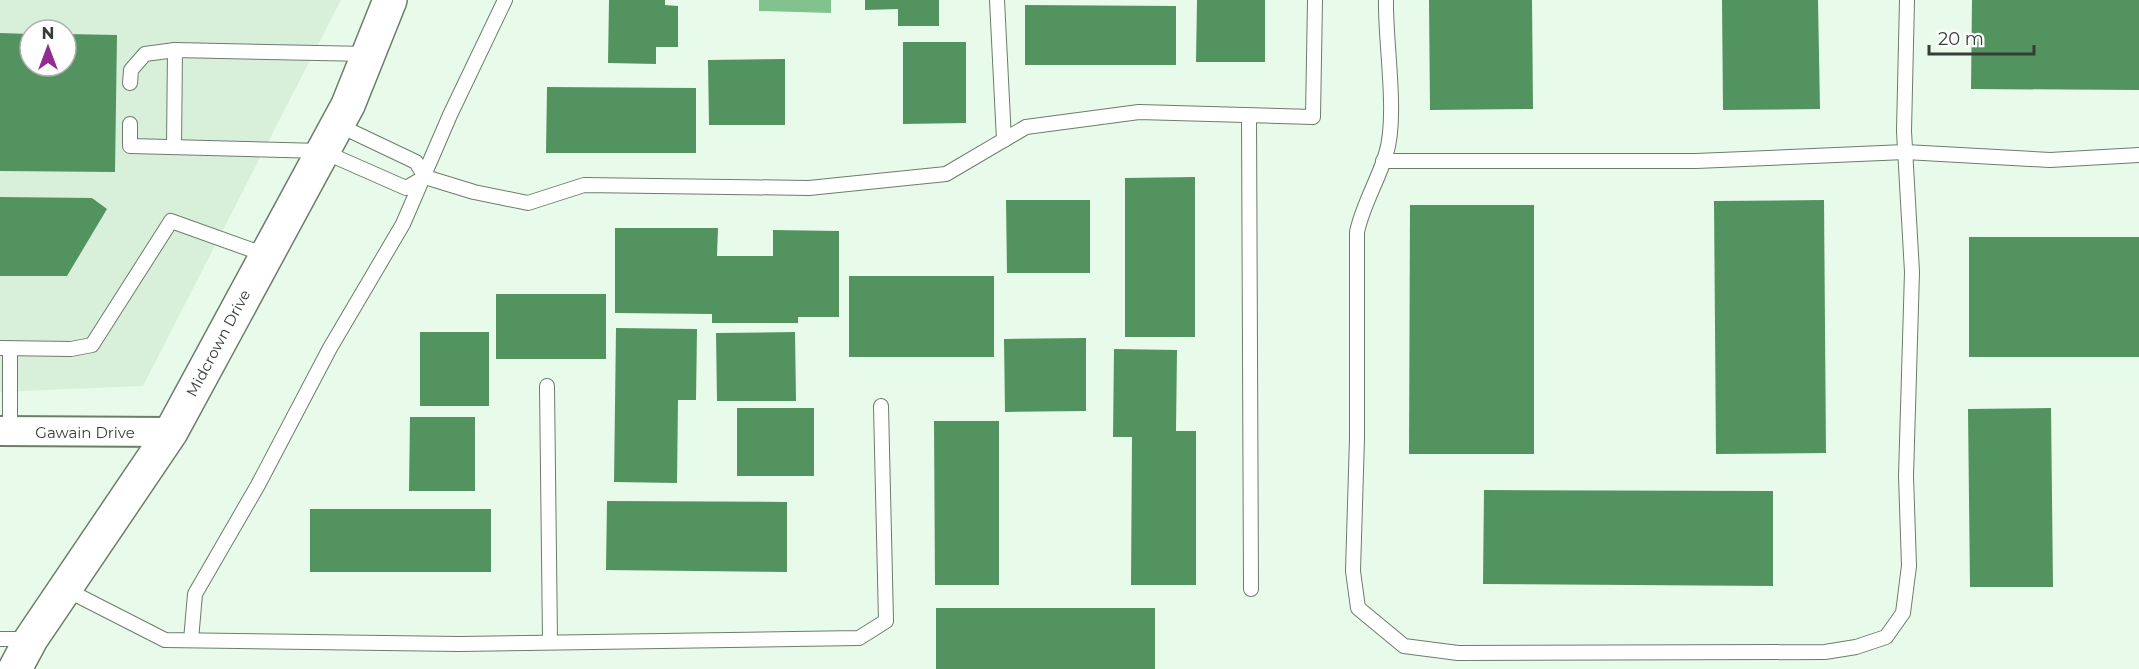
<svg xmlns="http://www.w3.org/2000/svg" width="2139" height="669" font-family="Montserrat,sans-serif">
<rect width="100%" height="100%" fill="#e8fbea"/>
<path fill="#d8f0da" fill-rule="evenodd" d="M0 0H341L143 386 0 392ZM30 30H66V66H30Z"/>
<path fill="#82c38d" d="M759 0H831V13L759 11Z"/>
<g fill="#53935f">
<path d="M609 0H665V5L678 6V47H656V64L608 63Z"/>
<path d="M865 0H939V26H898V9L865 10Z"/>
<path d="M1197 0H1265V62H1196Z"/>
<path d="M1429 0H1532L1533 109 1430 110Z"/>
<path d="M1722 0H1818L1820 109 1723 110Z"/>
<path d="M1972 0H2139V90L1971 89Z"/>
<path d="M1025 5 1176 6V65H1025Z"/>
<path d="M0 33 30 34V66H66V34L117 35 115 172 0 171Z"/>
<path d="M903 42H966V123L903 124Z"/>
<path d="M785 59V125H709L708 60Z"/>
<path d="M547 87 696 88V153H546Z"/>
<path d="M1195 177V337H1125V178Z"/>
<path d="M0 197 92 198 107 209 67 276H0Z"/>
<path d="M1006 200H1090V273H1007Z"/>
<path d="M1824 200 1826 453 1716 454 1714 201Z"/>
<path d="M1410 205H1534V454H1409Z"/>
<path d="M615 228H718L717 256H773V230L839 231V317H798V323H712V314L615 313Z"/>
<rect x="1969" y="237" width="170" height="120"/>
<rect x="849" y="276" width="145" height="81"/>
<rect x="496" y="294" width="110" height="65"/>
<path d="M616 328 697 329 696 400H678L677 483 614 482Z"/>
<rect x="420" y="332" width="69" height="74"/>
<path d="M795 332 796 401H717L716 333Z"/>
<path d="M1086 338V411L1005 412 1004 339Z"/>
<path d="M1114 349 1177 350 1176 431H1196V585H1131L1132 437H1113Z"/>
<rect x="737" y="408" width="77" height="68"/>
<path d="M2051 408 2053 587H1970L1968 409Z"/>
<path d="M410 417H475V491H409Z"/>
<path d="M934 421H999V585H935Z"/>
<path d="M1484 490 1773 491V586L1483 584Z"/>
<path d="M607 501 787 502V572L606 570Z"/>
<rect x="310" y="509" width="181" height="63"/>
<rect x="936" y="608" width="219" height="61"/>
</g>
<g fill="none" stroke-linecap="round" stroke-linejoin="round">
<g stroke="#6c7c6e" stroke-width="16">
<g id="service">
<path d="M997 0 1004 140"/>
<path d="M1386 0C1385 42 1398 116 1386 154 1378 181 1363 204 1357 232V438L1353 571 1358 608 1404 646 1458 653 1825 652 1856 647 1886 637 1903 613 1909 566 1906 476 1912 272 1904 131 1907 0"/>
<path d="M130 83 131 70 145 54 175 50 368 54"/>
<path d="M1249 116 1251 589"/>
<path d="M130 124V146L322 151 406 188 425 177"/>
<path d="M336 124 416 162 425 177 474 192 528 203 584 185 809 188 946 174 1026 127 1139 112 1313 117 1315 0"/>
<path d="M174 146 175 50"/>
<path d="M1383 161H1696L1905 152 2050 160 2139 155"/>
<path d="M0 348 71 349 92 345 171 221 266 255"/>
<path d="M10 349V431"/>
<path d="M547 386 550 641"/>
<path d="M65 589 165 640 459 644 859 638 886 621 881 406"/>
<path d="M0 639H31"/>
<path d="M191 640 195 594 258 485 330 348 403 224 450 115 505 0"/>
</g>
</g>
<g stroke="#6c7c6e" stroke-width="32">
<path id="minor" d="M0 431 171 432"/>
</g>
<g stroke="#6c7c6e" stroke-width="36">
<path id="tertiary" d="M15 669 31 639 171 432 348 105 390 0"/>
</g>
<use href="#service" stroke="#fff" stroke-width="14"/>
<use href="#minor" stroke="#fff" stroke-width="28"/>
<use href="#tertiary" stroke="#fff" stroke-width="33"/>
</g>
<g text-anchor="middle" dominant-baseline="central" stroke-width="4.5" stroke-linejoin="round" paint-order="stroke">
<g font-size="15" fill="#363d37" stroke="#fff">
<text transform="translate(218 343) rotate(-62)">Midcrown Drive</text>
<text x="85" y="432">Gawain Drive</text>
</g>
</g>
<g transform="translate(48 48)"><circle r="28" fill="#ffffff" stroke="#afb1af" stroke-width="1.5"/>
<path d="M0-4.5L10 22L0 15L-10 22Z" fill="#932c91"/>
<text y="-9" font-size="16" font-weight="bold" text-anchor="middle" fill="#363d37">N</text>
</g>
<path d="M1929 45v9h105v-9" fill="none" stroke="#363d37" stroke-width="3"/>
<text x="1938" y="45" font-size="18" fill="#363d37" stroke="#ffffff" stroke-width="4.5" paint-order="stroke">20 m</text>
</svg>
